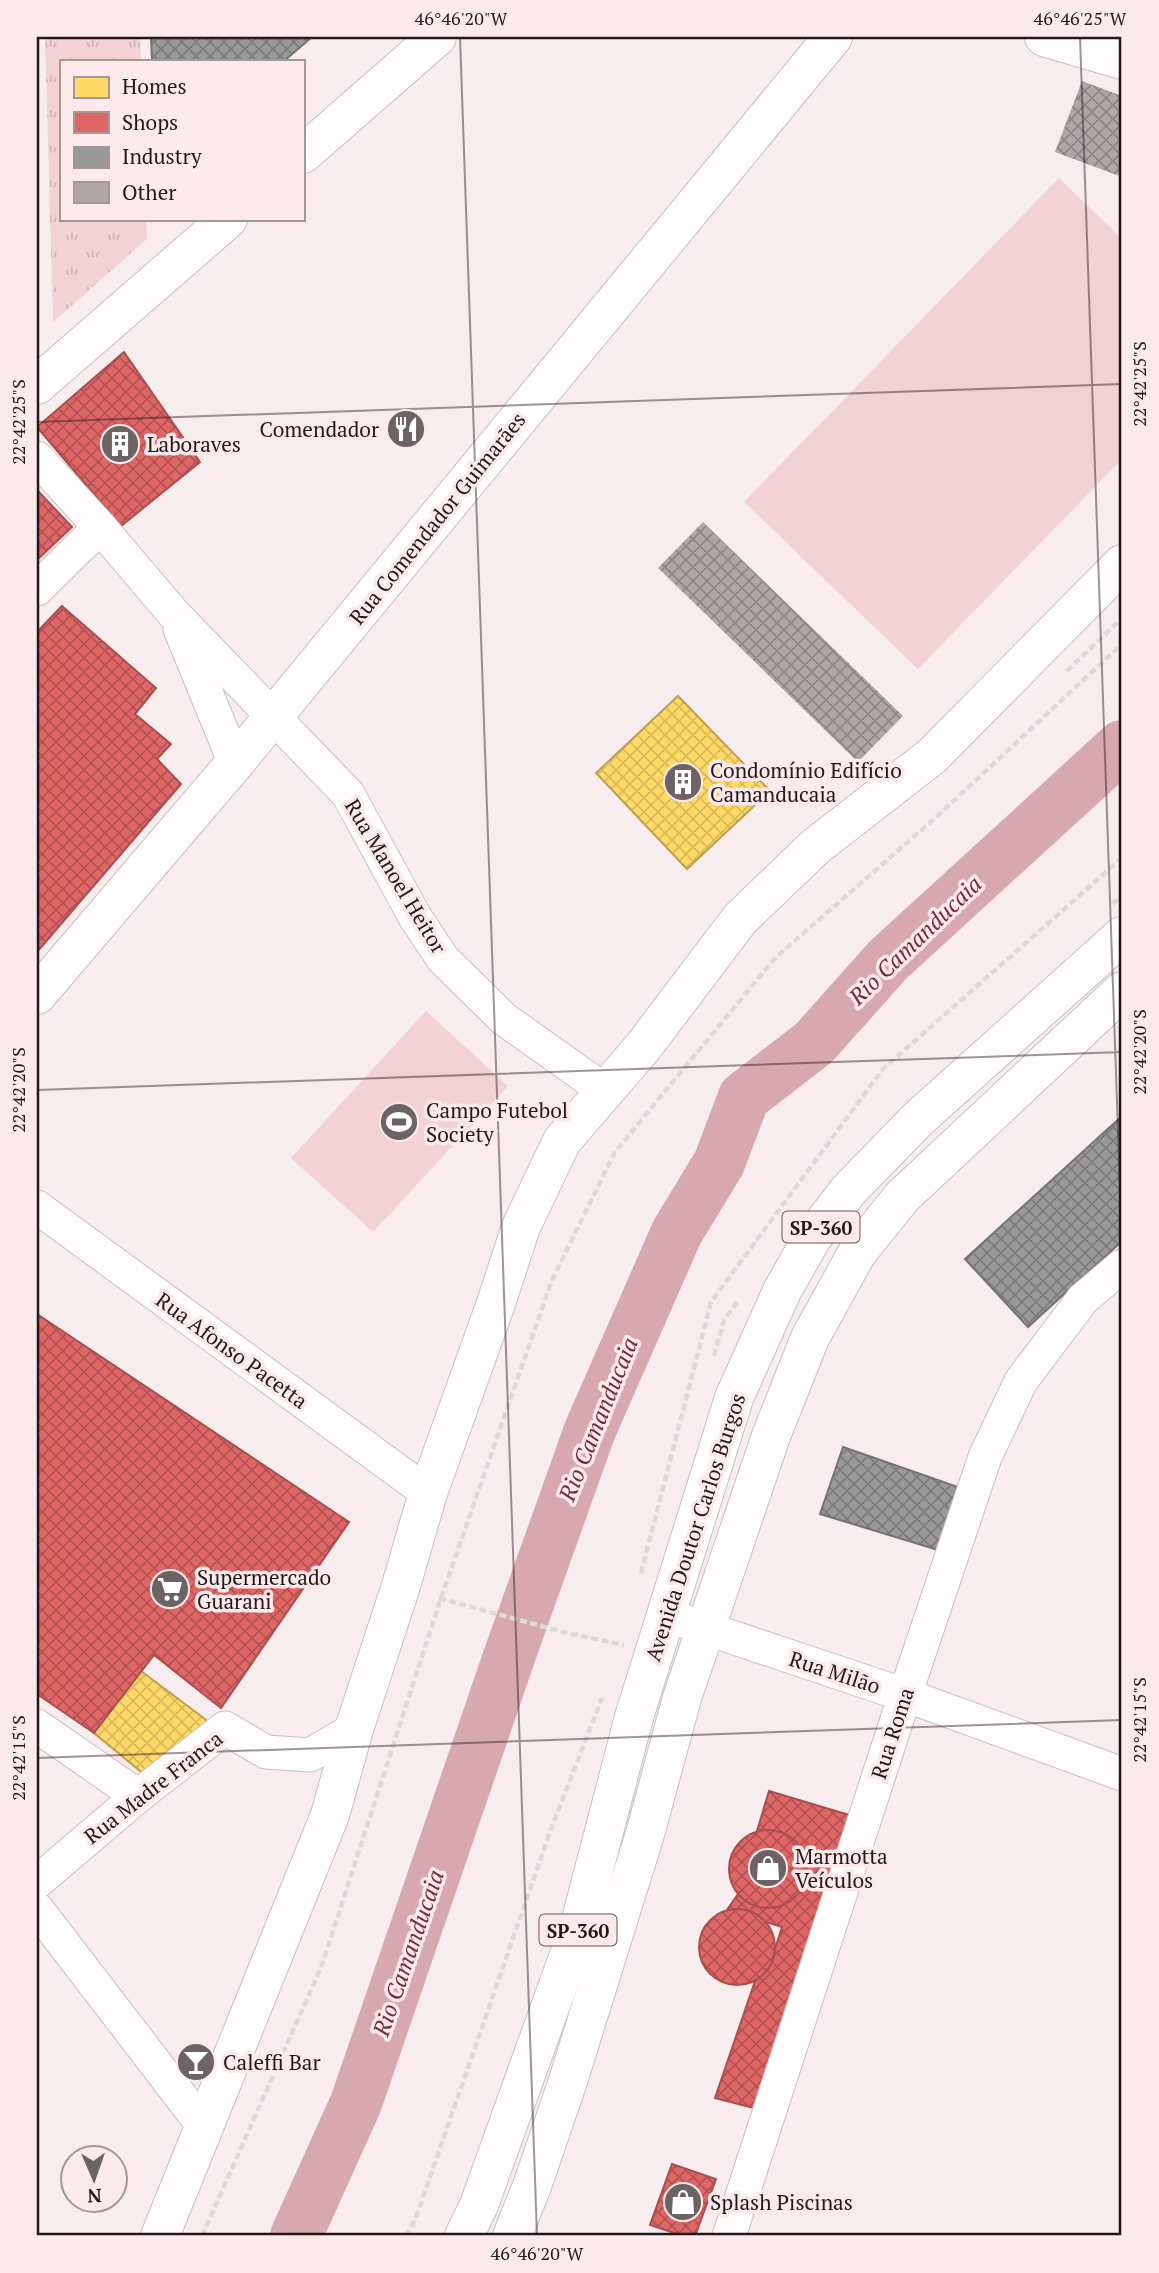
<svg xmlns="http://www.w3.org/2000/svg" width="1159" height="2273" font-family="'PT Serif',serif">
<defs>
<pattern id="park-tufts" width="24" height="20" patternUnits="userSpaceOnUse" patternTransform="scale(1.75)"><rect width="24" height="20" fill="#f3d2d6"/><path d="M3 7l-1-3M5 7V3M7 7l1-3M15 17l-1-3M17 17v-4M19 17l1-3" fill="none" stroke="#d0b4b7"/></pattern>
<pattern id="homes-cross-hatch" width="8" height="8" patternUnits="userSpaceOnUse" patternTransform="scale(1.75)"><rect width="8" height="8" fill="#ffd966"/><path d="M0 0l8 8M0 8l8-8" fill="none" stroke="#daba58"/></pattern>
<pattern id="shops-cross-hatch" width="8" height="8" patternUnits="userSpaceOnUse" patternTransform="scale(1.75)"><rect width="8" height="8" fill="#e06666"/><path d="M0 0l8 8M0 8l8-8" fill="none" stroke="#b55353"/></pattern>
<pattern id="industry-cross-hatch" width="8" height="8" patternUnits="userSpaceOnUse" patternTransform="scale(1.75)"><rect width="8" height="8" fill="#999"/><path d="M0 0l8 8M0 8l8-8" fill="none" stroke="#7c7c7c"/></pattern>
<pattern id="building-cross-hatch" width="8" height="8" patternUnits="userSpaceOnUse" patternTransform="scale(1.75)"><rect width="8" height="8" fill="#b0a6a8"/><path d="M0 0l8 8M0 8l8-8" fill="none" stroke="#8f8688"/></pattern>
</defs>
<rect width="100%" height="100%" fill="#f7edee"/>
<g fill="#f3d2d6">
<path d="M1059 178 1122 239V459L918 669 744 502Z"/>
<path d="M426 1011 508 1086 373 1232 291 1158Z"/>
</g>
<path fill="url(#park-tufts)" d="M45 37H140L141 61H61V219H146L147 239 53 322Z"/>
<g fill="url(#homes-cross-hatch)" stroke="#bd9f50" stroke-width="2">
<path d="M678 696 770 791 687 869 596 773Z"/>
<path d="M141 1671 209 1722 146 1776 94 1733Z"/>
</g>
<g fill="url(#shops-cross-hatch)" stroke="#a74f50" stroke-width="2">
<path d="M124 352 200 462 121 526 37 427Z"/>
<path d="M37 490 72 527 37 560Z"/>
<path d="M62 606 156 688 135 714 171 744 157 759 181 784 37 952V632Z"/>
<path d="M37 1314 349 1522 221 1708 154 1655 94 1733 37 1694Z"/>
<path d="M769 1791 849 1815 754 2108 715 2098 755 1981 769 1968 782 1927 727 1910 738 1894 790 1902 804 1851 757 1831Z"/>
<circle cx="768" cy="1869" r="39"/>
<circle cx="737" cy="1947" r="38"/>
<path d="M672 2164 716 2179 695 2236H683L650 2225Z"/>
</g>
<g fill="url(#industry-cross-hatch)" stroke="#767373" stroke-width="2">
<path d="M151 37H312L284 61H152Z"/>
<path d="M1122 1116V1241L1028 1327 965 1259Z"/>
<path d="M843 1447 961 1488 938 1550 820 1514Z"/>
</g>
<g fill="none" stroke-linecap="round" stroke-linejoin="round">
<path stroke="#d7a8b0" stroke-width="52" d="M296 2236 356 2103 510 1654 590 1430 677 1232 719 1163 744 1097 814 1043 888 960 1122 746"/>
</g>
<g fill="url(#building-cross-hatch)">
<path d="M1082 81 1122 96V177L1055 152Z"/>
<path d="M703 522 903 716 858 762 658 568Z"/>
</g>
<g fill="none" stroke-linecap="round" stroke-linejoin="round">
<g stroke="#c9bfc0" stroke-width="35">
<g id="minor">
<path d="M37 458 100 527 174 614 348 794 415 917 443 959 504 1019 604 1090"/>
<path d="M37 589 100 527"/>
<path d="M180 629 235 763"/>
<path d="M37 1207 428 1493"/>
<path d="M666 1615 905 1695 1122 1774"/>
<path d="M37 1726 138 1796"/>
<path d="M37 1882 138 1796 225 1728 266 1752 310 1755 354 1729"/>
<path d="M37 1909 205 2128"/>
<path d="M729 2236 905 1695 985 1457 1021 1381 1083 1299 1122 1266"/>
</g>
</g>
<g stroke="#c9bfc0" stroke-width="40">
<g id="tertiary">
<path d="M1044 37 1122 60"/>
<path d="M303 154 437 37"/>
<path d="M37 385 228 219"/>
<path d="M37 995 235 763 833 37"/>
<path d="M160 2236 330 1815 354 1729 400 1589 428 1493 495 1306 521 1227 562 1141 643 1047 740 919 815 847 932 756 1122 564"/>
</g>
</g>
<g stroke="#c9bfc0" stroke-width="40">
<g id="primary">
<path d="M464 2236 479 2205 579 1927 634 1717 734 1398 782 1291 812 1238 848 1191 918 1119 1122 936"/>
<path d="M512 2236 532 2186 567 2084 645 1834 682 1698 771 1436 810 1338 857 1253 902 1197 1122 991"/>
</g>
</g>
<g stroke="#dedada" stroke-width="4.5" stroke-dasharray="7 3.5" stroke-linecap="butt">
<path d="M1067 671 1122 618"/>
<path d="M1113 904 1122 895"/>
<path d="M714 1356 724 1320 738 1301"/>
<path d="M641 1573 711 1302 883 1069 1122 858"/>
<path d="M439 1598 563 1632 624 1645"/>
<path d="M202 2236 322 1965 441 1598 552 1280 615 1152 775 958 932 821 1122 644"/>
<path d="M406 2236 415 2220 551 1829 602 1698"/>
</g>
<use href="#minor" stroke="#fefcfc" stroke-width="33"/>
<use href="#tertiary" stroke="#fefcfc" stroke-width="38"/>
<use href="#primary" stroke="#fefcfc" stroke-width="38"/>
</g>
<path fill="none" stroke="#23191b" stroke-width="2" stroke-opacity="0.45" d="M460 37 537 2236M1080 37 1122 1246M37 422 1122 384M37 1090 1122 1052M37 1758 1122 1720"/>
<defs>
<g id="restaurant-disc" transform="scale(2.0125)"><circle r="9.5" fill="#6d6365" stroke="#fbe9eb"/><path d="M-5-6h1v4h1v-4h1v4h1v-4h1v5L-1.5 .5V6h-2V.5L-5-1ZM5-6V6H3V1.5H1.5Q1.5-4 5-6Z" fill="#fff"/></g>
<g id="building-disc" transform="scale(2.0125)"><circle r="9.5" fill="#6d6365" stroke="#fbe9eb"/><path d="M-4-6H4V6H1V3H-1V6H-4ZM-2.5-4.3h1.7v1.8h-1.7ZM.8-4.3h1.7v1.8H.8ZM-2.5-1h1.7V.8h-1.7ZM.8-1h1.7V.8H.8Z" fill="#fff"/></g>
<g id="stadium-disc" transform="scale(2.0125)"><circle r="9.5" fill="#6d6365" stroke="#fbe9eb"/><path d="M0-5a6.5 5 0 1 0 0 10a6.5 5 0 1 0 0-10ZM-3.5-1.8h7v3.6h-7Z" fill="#fff"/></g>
<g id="supermarket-disc" transform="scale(2.0125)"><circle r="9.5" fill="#6d6365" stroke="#fbe9eb"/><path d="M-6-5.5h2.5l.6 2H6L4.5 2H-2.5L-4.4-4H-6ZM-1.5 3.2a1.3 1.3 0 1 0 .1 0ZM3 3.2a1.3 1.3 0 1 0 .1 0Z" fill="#fff"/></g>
<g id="shop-disc" transform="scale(2.0125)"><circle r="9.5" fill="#6d6365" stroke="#fbe9eb"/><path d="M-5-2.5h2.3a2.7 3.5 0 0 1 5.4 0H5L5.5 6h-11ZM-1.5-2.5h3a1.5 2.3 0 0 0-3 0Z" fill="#fff"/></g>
<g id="bar-disc" transform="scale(2.0125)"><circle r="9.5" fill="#6d6365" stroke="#fbe9eb"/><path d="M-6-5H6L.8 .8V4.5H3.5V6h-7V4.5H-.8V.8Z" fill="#fff"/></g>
</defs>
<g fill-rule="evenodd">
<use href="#restaurant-disc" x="406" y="429"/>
<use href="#building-disc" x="120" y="444"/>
<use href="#building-disc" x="683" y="782"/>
<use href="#stadium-disc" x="399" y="1122"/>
<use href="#supermarket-disc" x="170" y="1589"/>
<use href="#shop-disc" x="768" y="1868"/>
<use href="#bar-disc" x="196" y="2062"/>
<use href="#shop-disc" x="683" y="2202"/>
</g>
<g text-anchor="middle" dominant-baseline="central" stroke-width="7" stroke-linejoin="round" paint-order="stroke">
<g fill="#fbe9eb" stroke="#645759" stroke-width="2">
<rect x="782.5" y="1211.5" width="77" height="31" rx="5"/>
<rect x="539.5" y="1914.5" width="77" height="31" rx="5"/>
</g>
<g font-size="19" font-weight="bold" fill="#23191b">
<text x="821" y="1227">SP-360</text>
<text x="578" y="1930">SP-360</text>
</g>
<g font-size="21" fill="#23191b" stroke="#fbe9eb" text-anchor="start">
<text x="379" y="429" text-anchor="end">Comendador</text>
<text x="147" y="444">Laboraves</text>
<text x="710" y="770">Condomínio Edifício<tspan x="710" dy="24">Camanducaia</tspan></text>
<text x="426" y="1110">Campo Futebol<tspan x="426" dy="24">Society</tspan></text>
<text x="197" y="1577">Supermercado<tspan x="197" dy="24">Guarani</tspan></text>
<text x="795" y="1856">Marmotta<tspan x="795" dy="24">Veículos</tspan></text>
<text x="223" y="2062">Caleffi Bar</text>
<text x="710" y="2202">Splash Piscinas</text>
</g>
<g font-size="21" fill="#23191b" stroke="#fbe9eb">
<text transform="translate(437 518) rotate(-51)">Rua Comendador Guimarães</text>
<text transform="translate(396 876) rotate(59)">Rua Manoel Heitor</text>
<text transform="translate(232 1350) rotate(36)">Rua Afonso Pacetta</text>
<text transform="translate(695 1527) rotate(-72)">Avenida Doutor Carlos Burgos</text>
<text transform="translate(835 1672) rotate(18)">Rua Milão</text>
<text transform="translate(892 1733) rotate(-72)">Rua Roma</text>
<text transform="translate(153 1787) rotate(-38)">Rua Madre Franca</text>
</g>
<g font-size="23" font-style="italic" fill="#752a3d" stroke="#fbe9eb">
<text transform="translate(915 940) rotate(-44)">Rio Camanducaia</text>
<text transform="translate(598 1419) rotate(-68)">Rio Camanducaia</text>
<text transform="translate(408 1953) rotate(-71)">Rio Camanducaia</text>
</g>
</g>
<rect width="1159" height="2273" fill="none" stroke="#fbe9eb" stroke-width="77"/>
<rect x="60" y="60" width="245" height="161" fill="#fbe9eb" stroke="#a59698" stroke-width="2"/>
<rect x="74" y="77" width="35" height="21" fill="#ffd966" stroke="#a59698" stroke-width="2"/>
<text x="122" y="94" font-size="21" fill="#23191b">Homes</text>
<rect x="74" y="112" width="35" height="21" fill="#e06666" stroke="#a59698" stroke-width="2"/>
<text x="122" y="130" font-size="21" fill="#23191b">Shops</text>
<rect x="74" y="147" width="35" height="21" fill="#999999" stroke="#a59698" stroke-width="2"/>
<text x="122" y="164" font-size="21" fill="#23191b">Industry</text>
<rect x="74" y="182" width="35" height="21" fill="#b0a6a8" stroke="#a59698" stroke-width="2"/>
<text x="122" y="200" font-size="21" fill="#23191b">Other</text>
<g transform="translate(94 2179) rotate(178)"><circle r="33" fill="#fbe9eb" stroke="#a59698" stroke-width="2"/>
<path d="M0-5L12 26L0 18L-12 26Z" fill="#6d6365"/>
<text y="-10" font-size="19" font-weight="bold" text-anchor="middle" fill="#23191b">N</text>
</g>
<rect x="38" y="38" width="1082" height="2196" fill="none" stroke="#23191b" stroke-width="2.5"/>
<g font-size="18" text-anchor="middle" fill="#23191b">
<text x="461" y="25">46°46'20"W</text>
<text x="1080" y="25">46°46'25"W</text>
<text transform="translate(1140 384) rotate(-90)" y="6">22°42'25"S</text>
<text transform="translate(19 422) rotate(-90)" y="6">22°42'25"S</text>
<text transform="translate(1140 1052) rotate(-90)" y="6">22°42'20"S</text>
<text transform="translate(19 1090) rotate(-90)" y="6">22°42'20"S</text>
<text transform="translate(1140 1720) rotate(-90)" y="6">22°42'15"S</text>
<text transform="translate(19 1758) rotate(-90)" y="6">22°42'15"S</text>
<text x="537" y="2260">46°46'20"W</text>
</g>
</svg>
